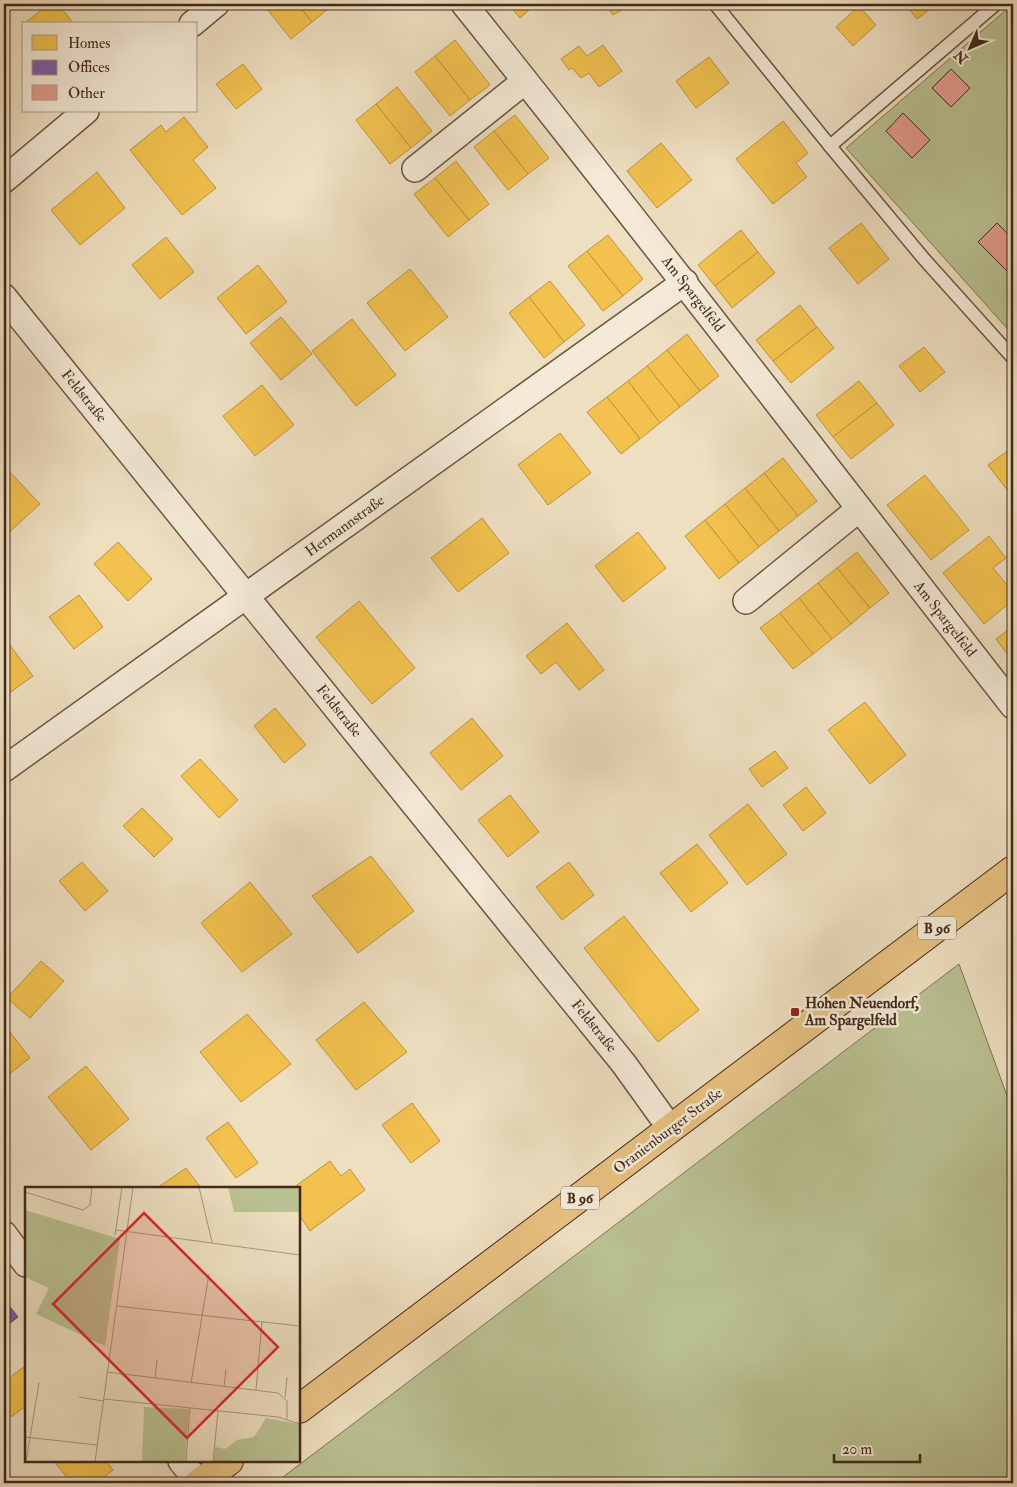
<svg xmlns="http://www.w3.org/2000/svg" width="1017" height="1487" font-family="'IM FELL Double Pica',serif">
<rect width="100%" height="100%" fill="#eedfc1"/>
<filter id="stains"><feTurbulence type="fractalNoise" baseFrequency=".004" numOctaves="4"/><feColorMatrix values="0 0 0 0 .2 0 0 0 0 .09 0 0 0 0 .02 0 0 0 .5 -.17"/></filter>
<radialGradient id="worn" r=".72"><stop offset=".6" stop-color="#630" stop-opacity="0"/><stop offset="1" stop-color="#630" stop-opacity=".3"/></radialGradient>
<g fill="#bac192" stroke="#7e7456">
<path d="M1013 4V335L846 148Z"/>
<path d="M959 964 1013 1112V1483H287L283 1477Z"/>
</g>
<g fill="#f2c14e" stroke="#bd933e">
<path d="M49 4H58L74 24H28L26 22Z"/>
<path d="M263 4H298L312 22 291 39Z"/>
<path d="M298 4H332L333 5 312 22Z"/>
<path d="M508 4H536L520 18Z"/>
<path d="M606 4H631L613 15Z"/>
<path d="M905 4H937L917 19Z"/>
<path d="M859 6 876 25 853 46 836 27Z"/>
<path d="M455 40 490 85 470 100 435 56Z"/>
<path d="M603 45 622 71 599 87 589 73 581 78 572 68 569 70 561 59 579 46 587 56Z"/>
<path d="M435 56 470 100 450 116 415 72Z"/>
<path d="M709 57 729 83 696 108 676 81Z"/>
<path d="M243 64 262 89 236 109 216 84Z"/>
<path d="M397 87 432 131 411 148 376 104Z"/>
<path d="M376 104 411 148 390 164 356 120Z"/>
<path d="M515 115 549 158 528 174 494 131Z"/>
<path d="M184 117 208 147 193 160 216 188 182 215 130 150 161 125 166 132Z"/>
<path d="M783 121 808 153 796 163 807 177 773 204 736 159Z"/>
<path d="M494 131 528 174 508 190 474 147Z"/>
<path d="M661 143 692 180 657 208 627 171Z"/>
<path d="M456 161 489 204 469 220 435 178Z"/>
<path d="M97 172 125 208 80 245 51 210Z"/>
<path d="M435 178 469 220 448 237 414 194Z"/>
<path d="M861 223 889 259 858 284 829 248Z"/>
<path d="M741 230 758 252 715 286 698 265Z"/>
<path d="M608 235 643 279 623 296 587 251Z"/>
<path d="M166 237 194 272 160 299 132 265Z"/>
<path d="M587 251 623 296 603 311 568 266Z"/>
<path d="M758 252 775 273 732 308 715 286Z"/>
<path d="M258 265 287 302 246 334 217 298Z"/>
<path d="M410 269 448 317 405 351 367 303Z"/>
<path d="M550 281 585 325 564 342 529 297Z"/>
<path d="M529 297 564 342 544 358 509 313Z"/>
<path d="M800 305 817 327 773 361 756 340Z"/>
<path d="M281 317 312 354 281 380 250 343Z"/>
<path d="M352 319 396 375 356 406 312 351Z"/>
<path d="M817 327 834 348 791 383 773 361Z"/>
<path d="M687 334 719 376 700 391 667 350Z"/>
<path d="M924 347 945 372 920 392 899 366Z"/>
<path d="M667 350 700 391 680 407 647 366Z"/>
<path d="M647 366 680 407 660 423 628 381Z"/>
<path d="M628 381 660 423 640 439 607 397Z"/>
<path d="M859 381 877 403 833 437 816 415Z"/>
<path d="M262 385 294 425 255 456 223 416Z"/>
<path d="M607 397 640 439 621 454 587 412Z"/>
<path d="M877 403 894 425 851 459 833 437Z"/>
<path d="M560 433 591 473 548 505 518 465Z"/>
<path d="M1013 447V487L1008 491 988 465Z"/>
<path d="M783 458 817 501 798 516 764 473Z"/>
<path d="M7 469 40 504 4 537V472Z"/>
<path d="M764 473 798 516 779 531 745 488Z"/>
<path d="M925 475 969 530 931 560 887 505Z"/>
<path d="M745 488 779 531 759 547 725 504Z"/>
<path d="M725 504 759 547 739 563 705 520Z"/>
<path d="M482 518 509 553 458 592 431 558Z"/>
<path d="M705 520 739 563 719 579 685 536Z"/>
<path d="M638 532 666 568 623 602 595 566Z"/>
<path d="M989 536 1006 558 993 568 1013 592V600L984 624 943 573Z"/>
<path d="M118 542 152 579 128 601 94 564Z"/>
<path d="M857 552 889 593 870 608 837 568Z"/>
<path d="M837 568 870 608 851 624 818 583Z"/>
<path d="M818 583 851 624 832 639 799 598Z"/>
<path d="M79 595 103 627 74 649 49 617Z"/>
<path d="M799 598 832 639 813 654 780 613Z"/>
<path d="M359 601 415 668 372 704 316 637Z"/>
<path d="M780 613 813 654 793 669 760 628Z"/>
<path d="M567 623 604 670 579 690 556 662 541 674 526 656Z"/>
<path d="M1013 626V662L996 639Z"/>
<path d="M9 644 33 676 4 697V648Z"/>
<path d="M865 702 906 755 870 784 828 730Z"/>
<path d="M275 708 306 745 284 763 254 726Z"/>
<path d="M472 718 503 756 461 790 430 753Z"/>
<path d="M775 751 788 768 762 787 749 769Z"/>
<path d="M200 759 238 800 219 818 181 776Z"/>
<path d="M806 787 826 813 803 831 783 805Z"/>
<path d="M510 795 539 832 508 857 478 820Z"/>
<path d="M748 804 787 854 747 885 709 835Z"/>
<path d="M142 808 173 839 154 857 123 826Z"/>
<path d="M697 844 728 883 691 912 660 873Z"/>
<path d="M371 856 414 911 358 953 312 896Z"/>
<path d="M82 862 108 891 85 911 59 881Z"/>
<path d="M569 862 594 895 562 920 536 887Z"/>
<path d="M250 882 292 934 242 972 201 923Z"/>
<path d="M624 916 699 1010 658 1042 584 948Z"/>
<path d="M41 961 64 981 30 1018 7 998Z"/>
<path d="M364 1002 407 1052 356 1090 316 1040Z"/>
<path d="M247 1014 291 1064 241 1102 200 1052Z"/>
<path d="M10 1032 30 1058 4 1078V1037Z"/>
<path d="M86 1066 129 1119 91 1150 48 1097Z"/>
<path d="M412 1103 440 1141 411 1163 382 1125Z"/>
<path d="M228 1122 258 1163 236 1178 206 1138Z"/>
<path d="M330 1161 341 1176 350 1169 365 1190 310 1231 299 1215V1188H293Z"/>
<path d="M186 1168 201 1188H157Z"/>
<path d="M26 1365V1406L11 1417 4 1408V1382Z"/>
<path d="M54 1461H106L113 1470 97 1483H71Z"/>
</g>
<path fill="#7b5ea7" stroke="#6a4e7d" d="M4 1299 18 1317 4 1328Z"/>
<g fill="#e39b8e" stroke="#41281a">
<path d="M951 69 970 88 951 107 932 88Z"/>
<path d="M903 113 930 140 912 158 886 131Z"/>
<path d="M997 223 1013 239V277L978 242Z"/>
</g>
<g fill="none" stroke-linecap="round" stroke-linejoin="round">
<g stroke="#6c5644" stroke-width="15">
<g id="service">
<path d="M715 4 830 146 924 259 1013 358"/>
<path d="M830 146 996 4"/>
</g>
</g>
<g stroke="#6c5644" stroke-width="28">
<g id="minor">
<path d="M464 4C650 236 830 472 1013 706"/>
<path d="M192 24 216 4"/>
<path d="M415 169 525 81"/>
<path d="M4 180 86 111"/>
<path d="M4 297 624 1064 670 1128"/>
<path d="M746 601 859 509"/>
<path d="M4 769 685 282"/>
<path d="M4 1234 26 1264"/>
<path d="M181 1461 199 1483"/>
</g>
</g>
<g stroke="#41281a" stroke-width="30">
<g id="primary">
<path d="M299 1409 1013 870"/>
<path d="M199 1483 229 1461"/>
</g>
</g>
<use href="#service" stroke="#f4ead7" stroke-width="12"/>
<use href="#minor" stroke="#f4ead7" stroke-width="25"/>
<use href="#primary" stroke="#e7c080" stroke-width="28"/>
</g>
<rect fill="#8f2418" stroke="#f4ead7" stroke-width="2" x="790" y="1007" width="10" height="10" rx="2.5"/>
<g text-anchor="middle" dominant-baseline="central" stroke-width="5" stroke-linejoin="round" paint-order="stroke">
<g fill="#f4ead7" stroke="#776253" stroke-width="1">
<rect x="918" y="916.5" width="38" height="23" rx="4"/>
<rect x="561" y="1186.5" width="38" height="23" rx="4"/>
</g>
<g font-size="14" font-weight="bold" fill="#41281a">
<text x="937" y="928">B 96</text>
<text x="580" y="1198">B 96</text>
</g>
<g font-size="15" fill="#41281a" stroke="#f4ead7">
<text transform="translate(693 294) rotate(52)">Am Spargelfeld</text>
<text transform="translate(84 396) rotate(51)">Feldstraße</text>
<text transform="translate(345 526) rotate(-36)">Hermannstraße</text>
<text transform="translate(945 619) rotate(52)">Am Spargelfeld</text>
<text transform="translate(339 711) rotate(51)">Feldstraße</text>
<text transform="translate(594 1026) rotate(51)">Feldstraße</text>
<text transform="translate(668 1131) rotate(-37)">Oranienburger Straße</text>
</g>
<g font-size="15" font-weight="bold" fill="#41281a" stroke="#f4ead7" text-anchor="start">
<text x="805" y="1003">Hohen Neuendorf,<tspan x="805" dy="17">Am Spargelfeld</tspan></text>
</g>
</g>
<g transform="translate(25 1187)">
<rect width="275" height="275" fill="#eedfc1"/>
<path d="M203 0H275V25H209ZM0 23 95 52 80 159 11 127 24 101 0 90ZM119 220 164 222 160 275H117ZM241 231 275 237V275H188L190 260 200 262 212 253 229 250Z" fill="#bac192"/>
<path fill="none" stroke="#a9967e" stroke-width="1" d="M174 0 187 55M0 5 58 23 65 18 67 0M91 43 275 68M90 48 97 0M91 119 275 139M82 185 253 206 262 214V232M130 191 132 173M166 196 184 87M199 200 201 182M231 203 237 135M54 210 78 214M260 210 262 190M79 212 253 230 275 237M0 250 72 258M1 275 14 196M70 275 108 0M161 275 165 221M188 275 193 224"/>
<path fill="#d62828" fill-opacity="0.15" stroke="#d62828" stroke-width="2.5" d="M119 26 253 160 162 251 28 117Z"/>
<rect width="275" height="275" fill="none" stroke="#41281a" stroke-width="2.5"/>
</g>
<rect width="1017" height="1487" fill="none" stroke="#eedfc1" stroke-width="20"/>
<rect x="5" y="5" width="1007" height="1477" fill="none" stroke="#41281a" stroke-width="2.5"/>
<rect x="10" y="10" width="997" height="1467" fill="none" stroke="#41281a"/>
<rect x="22" y="22" width="175" height="90" fill="#f4ead7" stroke="#ac9c8b"/>
<rect x="32" y="35" width="25" height="15" fill="#f2c14e" stroke="#ac9c8b"/>
<text x="68" y="48" font-size="15" fill="#41281a">Homes</text>
<rect x="32" y="60" width="25" height="15" fill="#7b5ea7" stroke="#ac9c8b"/>
<text x="68" y="72" font-size="15" fill="#41281a">Offices</text>
<rect x="32" y="85" width="25" height="15" fill="#e39b8e" stroke="#ac9c8b"/>
<text x="68" y="98" font-size="15" fill="#41281a">Other</text>
<g transform="translate(970 48) rotate(225)" stroke="#f4ead7" stroke-width="4" paint-order="stroke">
<path d="M0-4L9 19L0 12L-9 19Z" fill="#41281a"/>
<text y="-8" font-size="14" font-weight="bold" text-anchor="middle" fill="#41281a">N</text>
</g>
<path d="M834 1454v8h86v-8" fill="none" stroke="#41281a" stroke-width="2.5"/>
<text x="842" y="1454" font-size="15" fill="#41281a" stroke="#f4ead7" stroke-width="4" paint-order="stroke">20 m</text>
<rect width="100%" height="100%" filter="url(#stains)"/>
<rect width="100%" height="100%" fill="url(#worn)"/>
</svg>
